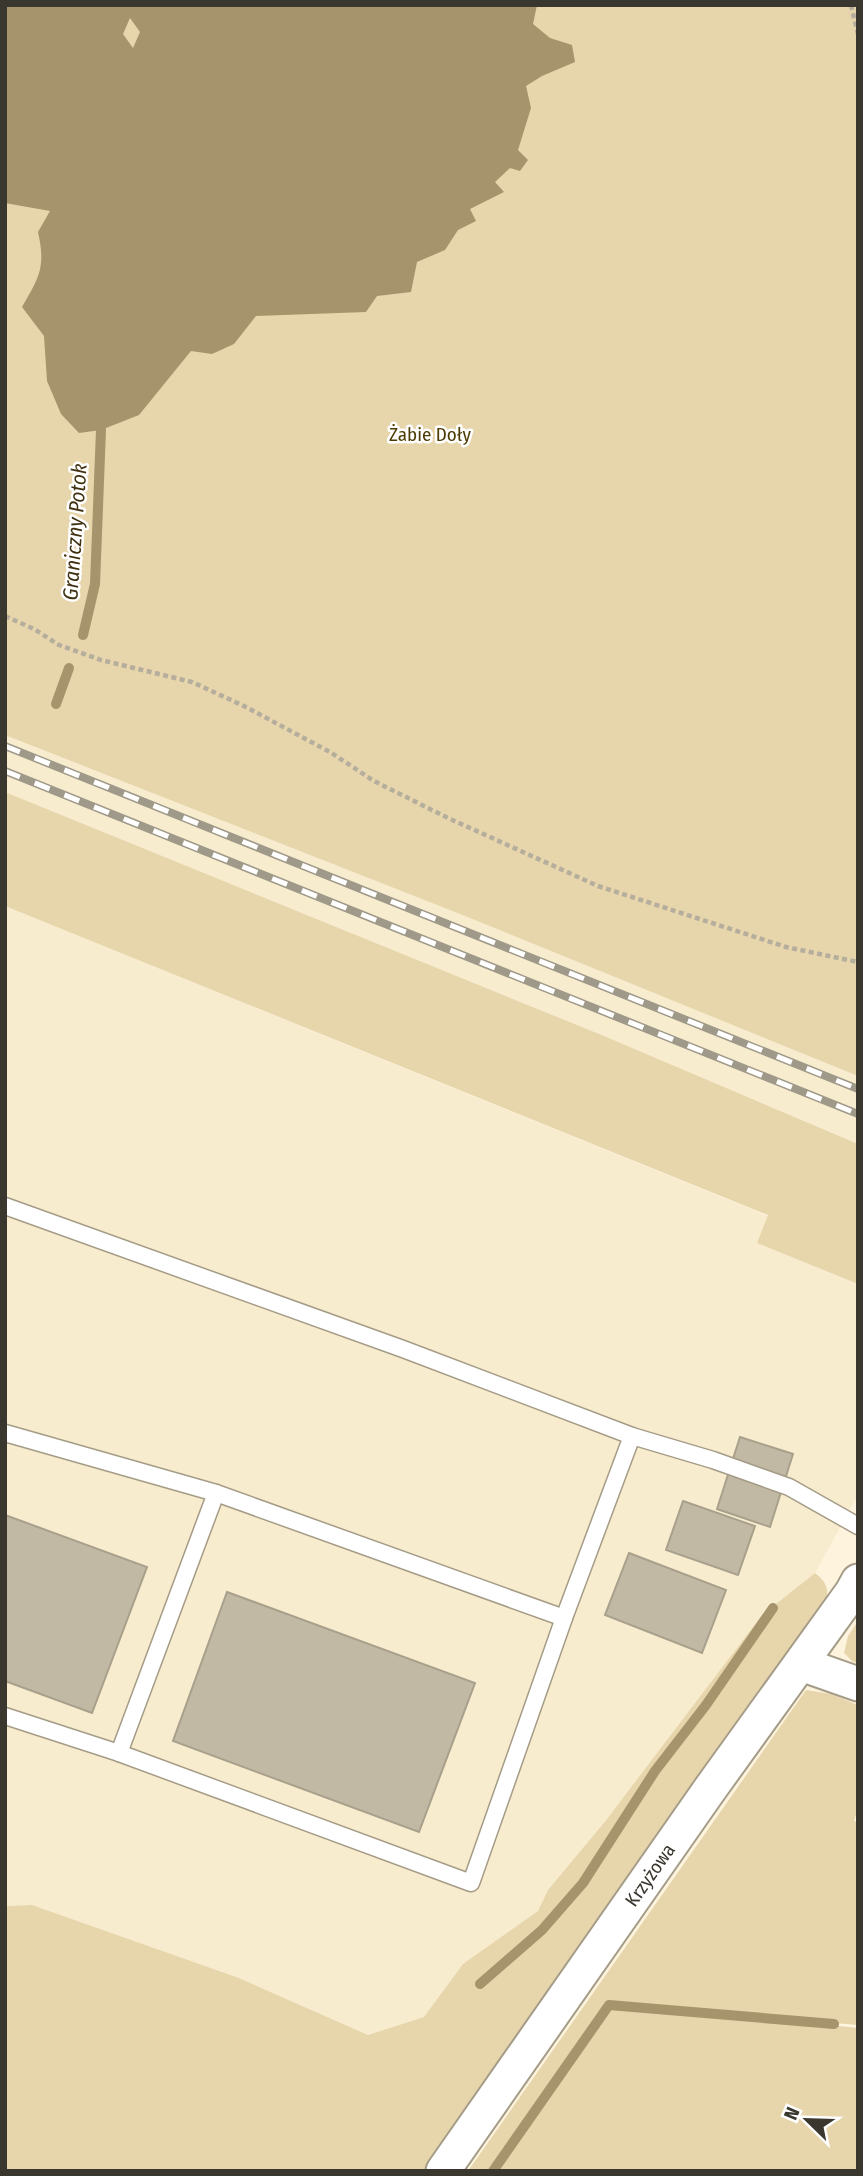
<svg xmlns="http://www.w3.org/2000/svg" width="863" height="2176" font-family="'Fira Sans Condensed',sans-serif">
<rect width="100%" height="100%" fill="#fef4de"/>
<g fill="#f8ecce">
<path d="M5 735 460 914 858 1076V1144L604 1036 5 792Z"/>
<path d="M5 906 768 1216 757 1243 858 1284V1495L815 1573 762 1615 629 1792 548 1890 538 1911 464 1964 424 2017 368 2035 239 1978 32 1905 5 1906Z"/>
</g>
<g fill="#e7d5ac">
<path d="M5 5H858V1076L460 914 5 735Z"/>
<path d="M5 792 604 1036 858 1144V1284L757 1243 768 1215 5 906Z"/>
<path d="M815 1573C834 1588 827 1597 819 1616L630 1875 424 2171H5V1906L32 1905 239 1978 368 2035 424 2017 463 1964 538 1911 548 1890 607 1819 762 1615Z"/>
<path d="M858 1621V1664L852 1661 844 1653 848 1636Z"/>
<path d="M806 1690 831 1694 858 1705V1808L854 1821 858 1822V2025L693 2011 858 2028V2171H468Z"/>
</g>
<path fill="#a5946c" fill-rule="evenodd" d="M5 5H537L533 24 550 38 572 45 575 62 542 76 526 86 531 108 518 150 528 160 520 171 510 168 495 182 504 192 470 209 476 221 458 230 445 250 417 262 411 292 377 296 366 312 256 316 234 344 212 354 191 351 139 415 101 430 79 433 61 414 47 381 44 336 22 307C39 277 46 268 38 232L50 211 5 203ZM130 18 140 32 133 48 123 34Z"/>
<g fill="none" stroke-linecap="round" stroke-linejoin="round">
<g stroke="#a5946c" stroke-width="10">
<path d="M83 635 95 584 101 430"/>
<path d="M56 704 69 668"/>
<path d="M480 1984 542 1930 583 1883 655 1771 706 1705 773 1608"/>
<path d="M493 2171 609 2005 834 2024"/>
</g>
</g>
<g fill="#c2b9a4" stroke="#a9a08c" stroke-width="2">
<path d="M740 1437 793 1454 770 1527 717 1509Z"/>
<path d="M683 1501 755 1526 738 1575 666 1550Z"/>
<path d="M5 1515 147 1567 92 1713 5 1681Z"/>
<path d="M629 1553 726 1590 702 1653 605 1615Z"/>
<path d="M227 1592 475 1683 419 1832 173 1741Z"/>
</g>
<g fill="none" stroke-linecap="round" stroke-linejoin="round">
<g stroke="#a59c87" stroke-width="19">
<g id="service">
<path d="M5 1206 403 1349 632 1436 564 1618"/>
<path d="M5 1433 216 1493 564 1618 471 1883 119 1753 5 1716"/>
<path d="M632 1436 713 1460 789 1487 858 1526"/>
<path d="M119 1753 216 1493"/>
</g>
</g>
<g stroke="#a59c87" stroke-width="37">
<g id="minor">
<path d="M801 1664 858 1684"/>
<path d="M443 2171 710 1789 852 1592 858 1581"/>
</g>
</g>
<g stroke="#b5ae9d" stroke-width="4.5" stroke-dasharray="5 3.5" stroke-linecap="butt">
<path d="M851 5 858 34"/>
<path d="M5 616 34 629 59 645 101 660 192 682 244 706 330 752 374 781 448 818 598 886 786 947 858 962"/>
</g>
<use href="#service" stroke="#fff" stroke-width="16"/>
<use href="#minor" stroke="#fff" stroke-width="33"/>
<g stroke="#9f9989" stroke-width="8">
<g id="rail">
<path d="M5 746 858 1089"/>
<path d="M5 771 858 1114"/>
</g>
</g>
<use href="#rail" stroke="#fff" stroke-width="5" stroke-dasharray="16" stroke-linecap="butt"/>
</g>
<g text-anchor="middle" dominant-baseline="central" stroke-width="5" stroke-linejoin="round" paint-order="stroke">
<g font-size="19" fill="#4e3c06" stroke="#fff">
<text x="430" y="434">Żabie Doły</text>
</g>
<g font-size="19" fill="#3a372e" stroke="#fff">
<text transform="translate(650 1875) rotate(-55)">Krzyżowa</text>
</g>
<g font-size="21" font-style="italic" fill="#403210" stroke="#fff">
<text transform="translate(75 532) rotate(-86)">Graniczny Potok</text>
</g>
</g>
<rect width="863" height="2176" fill="none" stroke="#3a372e" stroke-width="14"/>
<g transform="translate(807 2120) rotate(293)" stroke="#ffffff" stroke-width="5" paint-order="stroke">
<path d="M0-5L12 26L0 18L-12 26Z" fill="#3a372e"/>
<text y="-10" font-size="19" font-weight="bold" text-anchor="middle" fill="#3a372e">N</text>
</g>
</svg>
